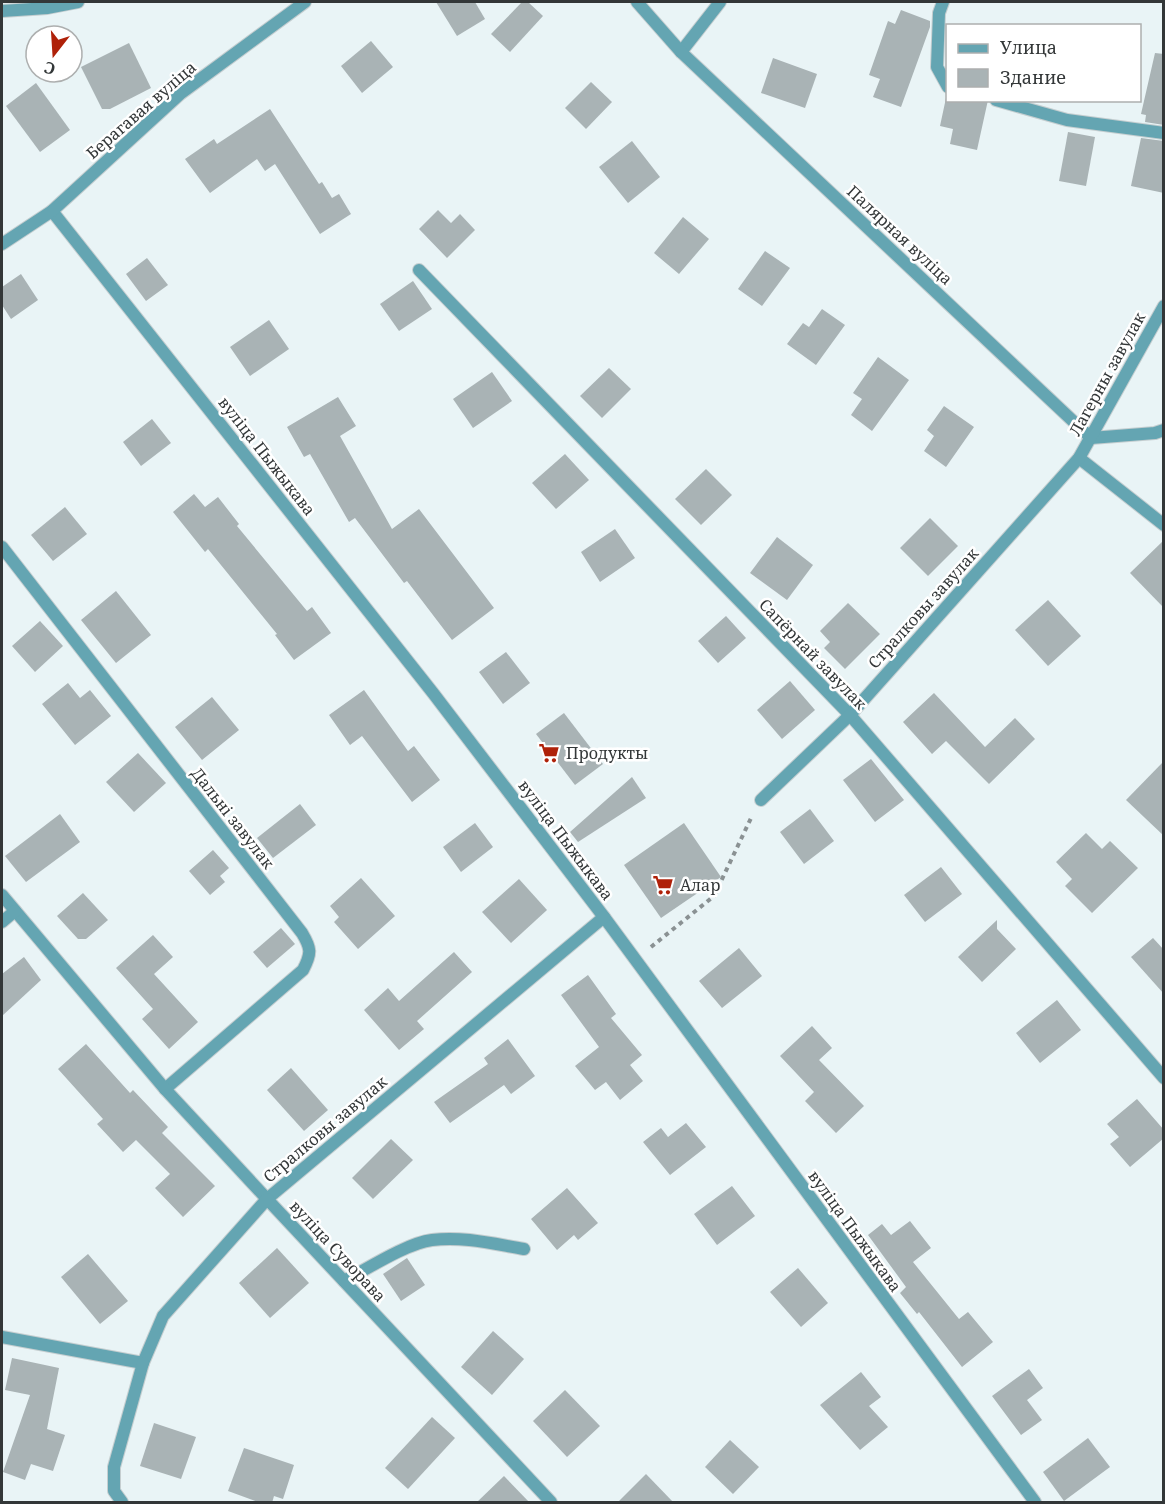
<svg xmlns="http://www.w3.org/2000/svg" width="1165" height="1504" font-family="'Noto Serif',serif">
<rect width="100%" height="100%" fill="#e9f4f6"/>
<g fill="#a9b3b5">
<path d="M436 2H475L485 19 457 36Z"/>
<path d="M522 2H528L543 16 510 52 491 34Z"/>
<path d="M901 10 930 21V27L901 107 873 97 880 79 869 75 888 21 895 24Z"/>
<path d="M371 41 393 67 362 93 341 66Z"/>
<path d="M129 43 151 88 110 109H102L81 67Z"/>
<path d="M1155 53 1164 54V125L1145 122 1146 115 1141 114Z"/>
<path d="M773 58 817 74 805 108 761 93Z"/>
<path d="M591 82 612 102 586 129 565 108Z"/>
<path d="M36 83 70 130 40 152 6 106Z"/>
<path d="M946 98 948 100H988L977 150 950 144 953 129 940 126Z"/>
<path d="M270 109 319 184 322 182 332 198 339 194 351 214 320 234 275 164 265 171 257 159 210 193 185 159 214 139 217 144Z"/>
<path d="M1068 132 1095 137 1086 186 1059 181Z"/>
<path d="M1141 138 1164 141V193L1131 186Z"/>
<path d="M632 141 660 177 628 203 599 167Z"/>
<path d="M438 210 451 223 460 214 475 230 447 258 419 229Z"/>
<path d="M683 217 709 239 679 274 654 253Z"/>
<path d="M765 251 790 268 762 306 738 289Z"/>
<path d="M147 258 168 285 146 301 126 274Z"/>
<path d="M21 274 38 300 11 319 2 305V287Z"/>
<path d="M413 281 432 309 399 331 380 304Z"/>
<path d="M822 309 845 325 816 365 787 344 803 323 809 327Z"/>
<path d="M269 320 289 349 250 376 230 347Z"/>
<path d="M878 357 909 380 872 431 851 415 862 399 853 393Z"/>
<path d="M609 368 631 389 602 418 580 396Z"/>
<path d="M492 372 512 401 473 428 453 399Z"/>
<path d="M338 397 356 426 340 436 392 529 419 509 494 608 452 640 407 581 404 583 355 518 349 522 310 454 304 457 287 427Z"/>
<path d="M944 406 974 427 946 467 924 451 934 436 927 430Z"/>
<path d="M152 419 171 443 141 466 123 442Z"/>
<path d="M565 454 589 480 556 509 532 483Z"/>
<path d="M706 469 732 495 701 525 675 499Z"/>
<path d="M194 494 205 507 218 497 239 524 237 526 307 611 312 607 331 633 294 660 275 635 277 634 208 549 205 552 173 512Z"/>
<path d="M65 507 87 534 53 561 31 535Z"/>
<path d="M930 518 958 546 928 576 900 548Z"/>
<path d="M615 529 635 558 600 582 581 552Z"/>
<path d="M777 537 813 565 787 600 750 573Z"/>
<path d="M1164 540V608L1130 573Z"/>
<path d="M116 591 151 635 116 663 81 620Z"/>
<path d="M1048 600 1081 636 1048 666 1015 630Z"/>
<path d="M848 603 880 634 845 669 824 648 830 642 820 631Z"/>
<path d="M726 616 746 638 718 663 698 641Z"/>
<path d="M40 621 63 646 35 672 12 646Z"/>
<path d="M506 652 530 683 503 704 479 672Z"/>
<path d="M790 681 815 710 782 739 757 710Z"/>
<path d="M68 683 80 698 90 690 111 716 75 745 42 704Z"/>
<path d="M364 690 408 751 414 746 440 780 412 802 362 736 350 745 329 715Z"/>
<path d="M934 693 985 747 1015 718 1035 739 989 784 946 741 932 754 903 722Z"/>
<path d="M212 697 239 730 202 760 175 727Z"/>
<path d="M564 713 603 764 575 785 536 734Z"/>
<path d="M138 753 166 783 134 812 106 782Z"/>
<path d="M871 759 904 800 875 822 843 780Z"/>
<path d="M1164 761V836L1126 800Z"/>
<path d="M632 777 646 798 578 842 570 832Z"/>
<path d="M300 804 316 825 273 858 257 838Z"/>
<path d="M810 809 834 841 804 864 780 832Z"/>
<path d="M60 814 80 842 26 882 5 856Z"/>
<path d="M475 823 493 847 461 872 443 847Z"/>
<path d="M684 823 721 877 661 918 624 865Z"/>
<path d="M1086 833 1102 849 1110 841 1138 868 1092 913 1065 886 1072 879 1056 862Z"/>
<path d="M213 850 229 868 220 876 225 882 210 895 189 871Z"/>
<path d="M941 867 962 894 925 922 904 895Z"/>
<path d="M361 878 395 916 358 949 334 922 339 917 330 906Z"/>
<path d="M519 879 547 910 511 943 482 912Z"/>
<path d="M83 893 108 920 86 939H78L57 916Z"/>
<path d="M997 920V929L1016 949 982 982 958 957Z"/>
<path d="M281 928 295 944 267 968 253 952Z"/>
<path d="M153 935 173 957 154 974 198 1022 169 1049 142 1019 153 1009 116 968Z"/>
<path d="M1153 938 1164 950V994L1131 957Z"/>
<path d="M739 948 762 976 722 1008 699 981Z"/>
<path d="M454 952 472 972 417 1021 424 1029 399 1050 364 1010 388 988 399 1001Z"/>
<path d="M24 957 41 980 2 1016V974Z"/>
<path d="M588 975 616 1014 611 1018 642 1055 630 1065 643 1081 620 1100 606 1082 595 1090 575 1066 599 1047 561 995Z"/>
<path d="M1057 1000 1081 1030 1040 1063 1016 1033Z"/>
<path d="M812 1026 832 1048 819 1060 864 1106 836 1133 805 1101 814 1092 780 1056Z"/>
<path d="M508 1039 535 1076 511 1094 504 1085 450 1123 434 1102 488 1064 484 1058Z"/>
<path d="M86 1044 130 1093 133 1090 168 1127 162 1133 215 1186 183 1217 155 1188 170 1174 136 1140 123 1152 97 1124 103 1119 58 1069Z"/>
<path d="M291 1068 328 1110 304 1131 267 1090Z"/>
<path d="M1137 1099 1164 1130V1138L1130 1167 1110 1144 1119 1137 1107 1124Z"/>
<path d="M686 1123 706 1147 670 1175 643 1142 661 1128 668 1137Z"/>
<path d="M391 1139 413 1160 373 1199 352 1178Z"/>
<path d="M732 1186 755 1216 717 1245 694 1214Z"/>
<path d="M567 1188 598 1223 578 1240 574 1235 557 1250 531 1219Z"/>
<path d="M910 1221 931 1248 913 1262 959 1319 968 1312 993 1342 962 1367 919 1312 917 1314 900 1293 906 1287 868 1235 882 1224 891 1235Z"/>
<path d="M277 1248 309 1283 270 1318 239 1283Z"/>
<path d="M88 1254 128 1301 100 1324 61 1277Z"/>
<path d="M407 1258 425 1285 401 1301 383 1274Z"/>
<path d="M798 1268 828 1303 801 1327 770 1292Z"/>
<path d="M493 1331 524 1359 492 1395 461 1367Z"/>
<path d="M12 1358 59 1368 47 1429 65 1435 53 1471 31 1464 25 1480 3 1472 30 1395 5 1390Z"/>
<path d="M1029 1369 1043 1388 1027 1400 1042 1420 1021 1435 992 1396Z"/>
<path d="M861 1372 881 1397 869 1406 888 1427 860 1450 820 1405Z"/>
<path d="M565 1390 600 1426 567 1457 533 1421Z"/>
<path d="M432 1417 455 1438 408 1489 385 1468Z"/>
<path d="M154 1423 196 1437 181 1479 140 1466Z"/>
<path d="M1088 1438 1110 1467 1064 1501 1043 1472Z"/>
<path d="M730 1440 759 1467 733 1494 705 1467Z"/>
<path d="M244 1448 294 1465 283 1499 274 1496 272 1503H261L228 1491Z"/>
<path d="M646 1474 674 1503H617Z"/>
<path d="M504 1476 530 1503H476Z"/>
</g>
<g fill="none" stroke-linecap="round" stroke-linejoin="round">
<g stroke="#c5ced0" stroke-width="14">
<g id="lane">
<path d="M681 52 720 2"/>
<path d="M344 1281C367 1269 407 1243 432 1240 463 1236 494 1244 524 1249"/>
</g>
</g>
<g stroke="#c5ced0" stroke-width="14">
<g id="street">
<path d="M637 2 681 52 1091 438 1155 433 1164 430"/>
<path d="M943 2 939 13 937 67 948 87"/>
<path d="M2 11 47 8 78 2"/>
<path d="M996 100 1067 120 1164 133"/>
<path d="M52 211 433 693 604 917 1035 1502"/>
<path d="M2 244 52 211 180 94 305 2"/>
<path d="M419 270 850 715 1164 1078"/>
<path d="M1079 458 1164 525"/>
<path d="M2 547 302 933C311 948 312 953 303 970L165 1089"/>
<path d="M761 800 850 715 1079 458 1164 306"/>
<path d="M2 895 165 1089 267 1199 604 917"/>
<path d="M2 922 15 911"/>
<path d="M2 1337 143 1363 163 1316 267 1199 551 1502"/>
<path d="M122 1502 114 1491V1467L143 1363"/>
</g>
</g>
<path stroke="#8a9193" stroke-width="4" stroke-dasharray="4.5 4.5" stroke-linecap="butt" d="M651 947 714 896 752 816"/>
<use href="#lane" stroke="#64a5b2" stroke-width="12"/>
<use href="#street" stroke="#64a5b2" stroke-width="12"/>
</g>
<defs>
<g id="supermarket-bare" transform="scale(1.62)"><path d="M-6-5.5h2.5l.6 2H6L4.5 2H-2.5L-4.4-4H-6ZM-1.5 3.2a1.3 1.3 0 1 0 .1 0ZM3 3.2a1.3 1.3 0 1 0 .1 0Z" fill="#af2109" stroke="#fff" stroke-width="2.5" paint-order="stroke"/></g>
</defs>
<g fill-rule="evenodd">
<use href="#supermarket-bare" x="549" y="753"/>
<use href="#supermarket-bare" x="663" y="885"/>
</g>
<g text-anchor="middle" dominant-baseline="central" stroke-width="5" stroke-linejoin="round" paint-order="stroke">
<g font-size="16" fill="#333738" stroke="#fff">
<text transform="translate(141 110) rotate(-41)">Берагавая вуліца</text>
<text transform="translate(900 235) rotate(43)">Палярная вуліца</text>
<text transform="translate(1107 374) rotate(-61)">Лагерны завулак</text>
<text transform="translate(267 456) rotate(52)">вуліца Пыжыкава</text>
<text transform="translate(923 608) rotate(-48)">Стралковы завулак</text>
<text transform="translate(813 654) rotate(46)">Сапёрнай завулак</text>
<text transform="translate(233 818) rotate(52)">Дальні завулак</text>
<text transform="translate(566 840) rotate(53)">вуліца Пыжыкава</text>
<text transform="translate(325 1129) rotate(-40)">Стралковы завулак</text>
<text transform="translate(855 1231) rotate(54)">вуліца Пыжыкава</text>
<text transform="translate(338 1251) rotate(47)">вуліца Суворава</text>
</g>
<g font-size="16" fill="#333738" stroke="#fff" text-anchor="start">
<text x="566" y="753">Продукты</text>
<text x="680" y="885">Алар</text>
</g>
</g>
<rect width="1165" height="1504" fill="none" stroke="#333738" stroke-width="6"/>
<rect x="946" y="24" width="195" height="78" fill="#ffffff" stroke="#adafaf" stroke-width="1.5"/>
<rect x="958" y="44" width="30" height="9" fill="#64a5b2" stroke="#adafaf" stroke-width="1.5"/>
<text x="1000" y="54" font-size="18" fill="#333738">Улица</text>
<rect x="958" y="69" width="30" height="18" fill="#a9b3b5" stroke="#adafaf" stroke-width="1.5"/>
<text x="1000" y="84" font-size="18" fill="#333738">Здание</text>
<g transform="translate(54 54) rotate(197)"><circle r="28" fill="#ffffff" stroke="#adafaf" stroke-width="1.5"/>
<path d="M0-4.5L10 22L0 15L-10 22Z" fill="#af2109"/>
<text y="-9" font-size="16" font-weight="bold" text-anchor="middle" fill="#333738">С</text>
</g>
</svg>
